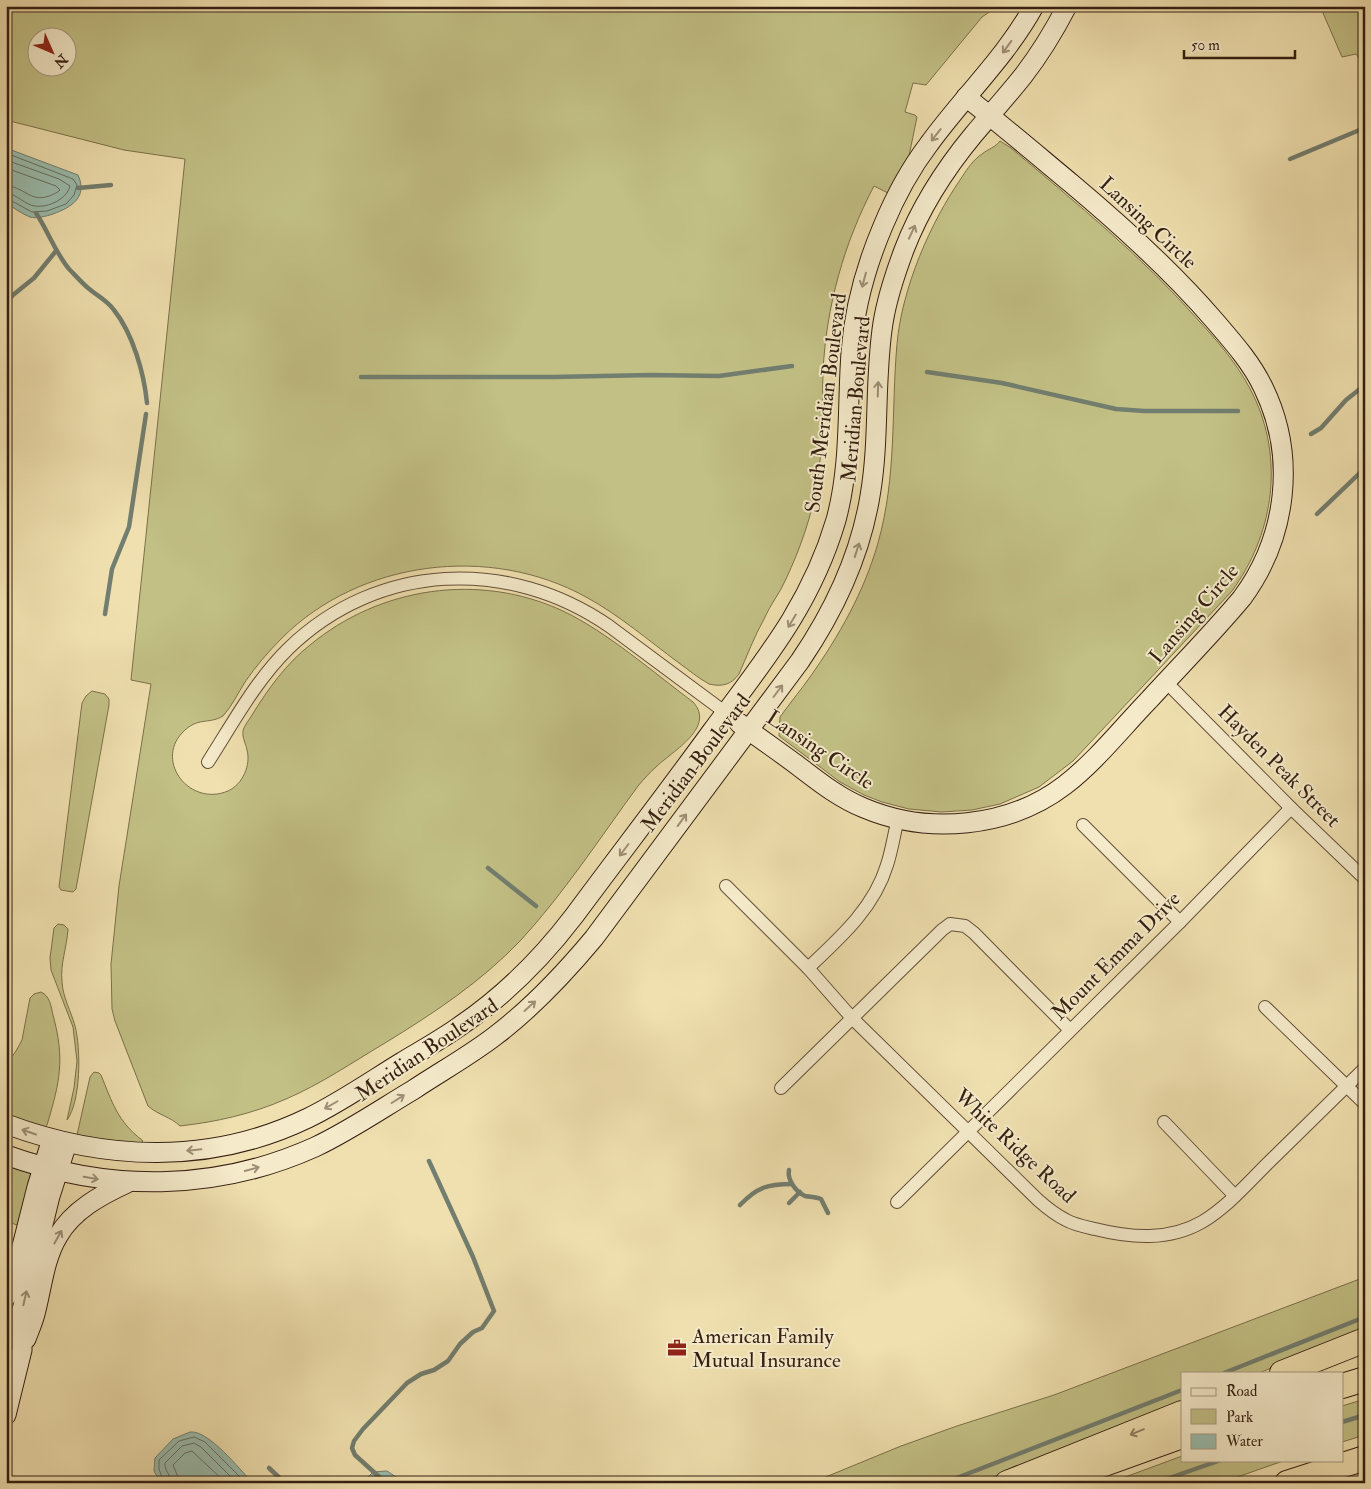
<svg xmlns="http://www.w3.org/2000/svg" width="1371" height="1489" font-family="'IM FELL Double Pica',serif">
<rect width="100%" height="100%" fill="#f0e0af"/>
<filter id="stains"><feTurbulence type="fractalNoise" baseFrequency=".004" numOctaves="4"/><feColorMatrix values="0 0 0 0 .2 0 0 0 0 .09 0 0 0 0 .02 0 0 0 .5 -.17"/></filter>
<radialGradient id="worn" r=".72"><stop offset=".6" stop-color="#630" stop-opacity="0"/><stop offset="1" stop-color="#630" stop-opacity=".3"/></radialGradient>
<g fill="#c2c085" stroke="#7c704b" fill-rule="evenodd">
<path d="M6 6H998L982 17 926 85 913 83 905 112 915 115 917 117 909 156 888 193 874 186C844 243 826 307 823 372 822 409 823 448 817 485 811 518 800 549 786 579 780 593 770 605 764 619 754 637 747 656 739 674 731 685 722 687 709 684 698 678 689 670 679 663 648 640 619 615 586 597 490 544 360 560 282 638 268 652 256 666 245 682 238 693 232 706 223 716 208 725 198 716 182 733 155 762 190 807 228 791 243 784 251 765 247 750 246 744 242 738 243 731 244 726 249 720 252 715 268 689 286 664 310 645 380 587 479 572 563 611 607 632 653 672 693 702 716 727 673 751 657 766 650 772 644 779 638 786 600 838 564 893 521 940 481 982 434 1013 385 1043 353 1062 321 1084 286 1099 252 1114 216 1122 180 1126 171 1117 158 1115 148 1106L115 1021 112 1009 111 964 119 886 151 684 131 680 185 159 124 150 6 120ZM38 38H68V68H38Z"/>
<path d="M1320 6H1365V66L1356 54 1342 57Z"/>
<path d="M1000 141 1011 148C1076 203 1143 257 1200 322 1222 346 1243 371 1256 401 1284 465 1272 536 1232 591L1073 761 1039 787 1000 804 972 810 942 812 909 809 882 802 864 795 840 782 779 736 780 717C790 703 800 691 810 677 839 636 864 592 878 543 897 475 891 413 897 344 902 288 930 223 962 177 967 169 974 159 982 154 988 149 996 147 1000 141Z"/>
<path d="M92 691 105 694 109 699V705L76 889 73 892 61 890 59 887 82 703 86 696Z"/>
<path d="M58 924 64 925 68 929C67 947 60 964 62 982 63 998 71 1011 75 1026 81 1049 81 1101 67 1120L74 1088 77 1061 73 1027 51 970 50 958 54 928Z"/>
<path d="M41 992C50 996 51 1006 53 1015 65 1059 60 1082 47 1125L44 1128 6 1114V1065L16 1051 22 1040 30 998 34 994Z"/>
<path d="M94 1072 99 1073 101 1075C112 1102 118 1122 142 1140L143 1143 122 1144 77 1135 90 1077Z"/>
<path d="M6 1166 33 1174 18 1224 16 1225 12 1223 6 1201Z"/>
<path d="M1365 1277V1330L1259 1373H1182V1404L978 1483H811L901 1446 957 1426 1054 1395Z"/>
<path d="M1365 1399V1435L1342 1442V1406Z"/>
<path d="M1182 1456V1460H1286L1220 1483H1109Z"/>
</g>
<g fill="#9abdae" stroke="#727e6f">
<path d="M6 148 78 175C88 197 72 207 53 214 47 216 36 219 30 217 22 214 14 208 6 203Z"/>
<path d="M190 1432C209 1430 239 1469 253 1483H161L154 1471 155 1458 173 1439Z"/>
<path d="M387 1471 405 1483H368L367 1478 373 1472Z"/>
</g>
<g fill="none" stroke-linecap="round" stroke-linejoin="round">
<g stroke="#686e60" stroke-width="1">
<path d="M6 153 73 179 77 185 74 195 66 204 47 211 32 212 10 200 6 199"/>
<path d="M6 160 59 179 70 186C67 199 48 208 35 206 25 205 17 194 6 193"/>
<path d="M6 168 56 186 60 190C57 193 54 194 49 196 30 203 24 186 6 186"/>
<path d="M164 1483 159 1469V1460L179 1441 194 1437 205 1442 246 1483"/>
<path d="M171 1483C171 1475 164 1470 165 1463L182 1446 194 1443 201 1447 237 1483"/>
<path d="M178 1483V1477L173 1465 185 1453 192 1451 226 1483"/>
</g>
<g stroke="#727e6f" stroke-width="4.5">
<path d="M22 8V6"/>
<path d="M1290 159 1362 129"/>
<path d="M78 188 111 185"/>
<path d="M36 213C48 231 55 252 69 269 75 275 81 282 88 288 96 295 107 300 114 310 133 334 144 373 147 403"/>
<path d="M6 303 13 295 34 278 56 251"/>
<path d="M927 372 1002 383 1116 409 1144 411H1238"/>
<path d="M361 377H553L651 375 719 376 792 366"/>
<path d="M1311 434 1321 428 1346 400 1365 385"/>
<path d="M1317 514 1365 468"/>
<path d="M105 614 112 569 129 527 146 414"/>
<path d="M488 868 536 906"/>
<path d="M789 1170C787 1180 796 1192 805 1196 810 1197 816 1197 821 1199L828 1213"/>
<path d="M789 1203 800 1192"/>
<path d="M740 1205C757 1187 768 1184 792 1184"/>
<path d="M1224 1373 1365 1317"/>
<path d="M1342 1422 1365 1415"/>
<path d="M269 1468 285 1483"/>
<path d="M949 1481 1182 1390"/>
<path d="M386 1483 355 1455 352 1448 354 1441 363 1429 407 1383 421 1374 434 1370 448 1361 460 1344 473 1332 482 1328 494 1311 473 1257 429 1161"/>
<path d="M1155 1483 1221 1460"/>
</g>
<g stroke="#644f38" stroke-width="14">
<g id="street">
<path d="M1166 682 1291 808 1365 879"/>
<path d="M208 762C233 723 256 680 289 648 378 562 509 557 609 626L726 713"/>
<path d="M1083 825 1180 922"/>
<path d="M726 886 808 968 852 1018 1038 1200C1047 1208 1056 1215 1066 1220 1075 1225 1086 1227 1095 1229 1131 1238 1169 1241 1202 1222 1227 1207 1247 1184 1267 1164 1300 1132 1332 1100 1365 1068"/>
<path d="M808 968C840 938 874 908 887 865 892 850 894 834 898 819"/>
<path d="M1265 1007 1365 1104"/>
<path d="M781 1088 942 930 950 924 965 926 974 933 1070 1030"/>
<path d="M1164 1122 1235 1196"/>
<path d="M897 1202 1180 922 1291 808"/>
</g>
</g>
<g stroke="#351f11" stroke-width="21">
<g id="secondary">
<path d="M739 723C758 737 778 751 797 765 818 781 839 798 864 808 928 835 1009 828 1065 785 1096 761 1121 729 1148 701 1179 667 1212 634 1242 598 1287 537 1297 456 1263 387 1251 362 1232 341 1214 320 1171 270 1122 226 1072 184 1037 155 1002 125 966 97"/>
<path d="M6 1124C105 1161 211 1165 308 1118 341 1102 371 1081 402 1062 422 1050 442 1039 460 1026 504 996 542 958 574 916 620 854 667 793 712 731 764 661 811 605 836 520 851 465 847 408 851 353 854 309 866 266 883 226 895 197 910 169 929 144 963 97 1006 57 1034 6"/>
<path d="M6 1155C109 1192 215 1192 315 1147 349 1131 381 1109 413 1090 440 1072 469 1056 495 1036 532 1008 564 974 594 938L800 661C834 611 860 557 870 496 880 439 874 380 883 323 887 298 895 274 904 250 920 208 945 169 974 134 990 115 1007 96 1023 76 1040 54 1054 31 1067 6"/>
<path d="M6 1297 12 1286 37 1187 52 1139"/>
<path d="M26 1339C29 1331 33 1322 35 1314 42 1288 44 1259 58 1236 73 1210 101 1195 127 1183"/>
<path d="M6 1415 22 1350V1310L50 1196 67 1143"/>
</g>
</g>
<g stroke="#351f11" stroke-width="26">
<g id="highway">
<path d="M1282 1373 1365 1340"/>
<path d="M1342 1386 1365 1379"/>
<path d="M1057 1481 1182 1436"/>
<path d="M1007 1483 1182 1413"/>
<path d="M1287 1483 1365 1458"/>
</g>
</g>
<use href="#street" stroke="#f5ebcb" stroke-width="12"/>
<use href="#secondary" stroke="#f5ebcb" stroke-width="19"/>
<use href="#highway" stroke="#f0e0af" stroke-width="24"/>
</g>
<defs><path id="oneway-shaft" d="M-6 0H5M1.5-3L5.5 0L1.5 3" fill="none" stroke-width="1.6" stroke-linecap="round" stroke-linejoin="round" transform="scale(1.25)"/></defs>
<g stroke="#9f8f77">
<use href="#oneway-shaft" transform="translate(1007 47) rotate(126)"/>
<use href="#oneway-shaft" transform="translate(936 135) rotate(128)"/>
<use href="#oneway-shaft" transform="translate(912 232) rotate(-65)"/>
<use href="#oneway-shaft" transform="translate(864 280) rotate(105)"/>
<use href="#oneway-shaft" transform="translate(878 389) rotate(-88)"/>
<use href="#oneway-shaft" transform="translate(857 550) rotate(-72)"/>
<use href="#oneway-shaft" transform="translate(792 621) rotate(121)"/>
<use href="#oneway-shaft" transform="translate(778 691) rotate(-53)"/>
<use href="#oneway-shaft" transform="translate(682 820) rotate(-54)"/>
<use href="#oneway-shaft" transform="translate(624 850) rotate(127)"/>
<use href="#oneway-shaft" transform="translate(530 1006) rotate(-42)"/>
<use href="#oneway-shaft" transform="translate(398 1099) rotate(-32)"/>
<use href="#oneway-shaft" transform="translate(331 1105) rotate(150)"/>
<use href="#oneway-shaft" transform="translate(29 1132) rotate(-161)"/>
<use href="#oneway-shaft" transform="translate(194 1150) rotate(174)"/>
<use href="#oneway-shaft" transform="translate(252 1169) rotate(-15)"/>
<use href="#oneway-shaft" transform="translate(91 1178) rotate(9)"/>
<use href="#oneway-shaft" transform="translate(58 1237) rotate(-61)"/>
<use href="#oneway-shaft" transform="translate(25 1298) rotate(-77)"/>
</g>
<use stroke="#928060" href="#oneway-shaft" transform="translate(1137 1432) rotate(158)"/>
<defs>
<g id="office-bare" transform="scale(1.5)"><path d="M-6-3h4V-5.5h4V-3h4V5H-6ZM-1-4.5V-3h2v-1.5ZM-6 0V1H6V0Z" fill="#8f2418" stroke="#f5ebcb" stroke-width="2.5" paint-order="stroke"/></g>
</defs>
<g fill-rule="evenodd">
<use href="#office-bare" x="677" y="1348"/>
</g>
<g text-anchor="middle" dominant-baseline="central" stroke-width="4" stroke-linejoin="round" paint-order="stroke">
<g font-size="21" fill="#351f11" stroke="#f5ebcb">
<text transform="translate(1148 223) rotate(43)">Lansing Circle</text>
<text transform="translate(856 399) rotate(-85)">Meridian Boulevard</text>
<text transform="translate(826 403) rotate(-83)">South Meridian Boulevard</text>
<text transform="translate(1194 614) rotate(-49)">Lansing Circle</text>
<text transform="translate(820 750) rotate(34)">Lansing Circle</text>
<text transform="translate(696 763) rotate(-53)">Meridian Boulevard</text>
<text transform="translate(1279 766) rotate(45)">Hayden Peak Street</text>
<text transform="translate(1116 956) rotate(-45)">Mount Emma Drive</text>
<text transform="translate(427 1050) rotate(-34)">Meridian Boulevard</text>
<text transform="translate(1015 1146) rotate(43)">White Ridge Road</text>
</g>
<g font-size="21" fill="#351f11" stroke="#f5ebcb" text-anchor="start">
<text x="692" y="1336">American Family<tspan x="692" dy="24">Mutual Insurance</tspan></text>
</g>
</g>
<rect width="1371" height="1489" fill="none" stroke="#f0e0af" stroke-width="25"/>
<rect x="8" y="8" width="1356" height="1474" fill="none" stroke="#351f11" stroke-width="2.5"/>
<rect x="12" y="12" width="1346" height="1464" fill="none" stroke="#351f11"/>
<rect x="1181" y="1372" width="162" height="90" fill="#f5ebcb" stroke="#a89981"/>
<rect x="1191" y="1388" width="25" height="8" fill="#f5ebcb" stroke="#a89981"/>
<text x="1226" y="1396" font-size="15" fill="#351f11">Road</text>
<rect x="1191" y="1409" width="25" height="15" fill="#c2c085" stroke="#a89981"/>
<text x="1226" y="1422" font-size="15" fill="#351f11">Park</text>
<rect x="1191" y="1434" width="25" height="15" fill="#9abdae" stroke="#a89981"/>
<text x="1226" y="1446" font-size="15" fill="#351f11">Water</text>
<g transform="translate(52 52) rotate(135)"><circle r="24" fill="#f5ebcb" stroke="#a89981"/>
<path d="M0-4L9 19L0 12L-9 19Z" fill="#8f2418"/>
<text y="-8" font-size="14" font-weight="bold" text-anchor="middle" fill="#351f11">N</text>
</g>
<path d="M1184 50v8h111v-8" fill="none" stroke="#351f11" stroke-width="2.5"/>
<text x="1191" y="50" font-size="15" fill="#351f11" stroke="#f5ebcb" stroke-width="4" paint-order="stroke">50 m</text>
<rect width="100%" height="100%" filter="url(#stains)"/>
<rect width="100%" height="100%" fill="url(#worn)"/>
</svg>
